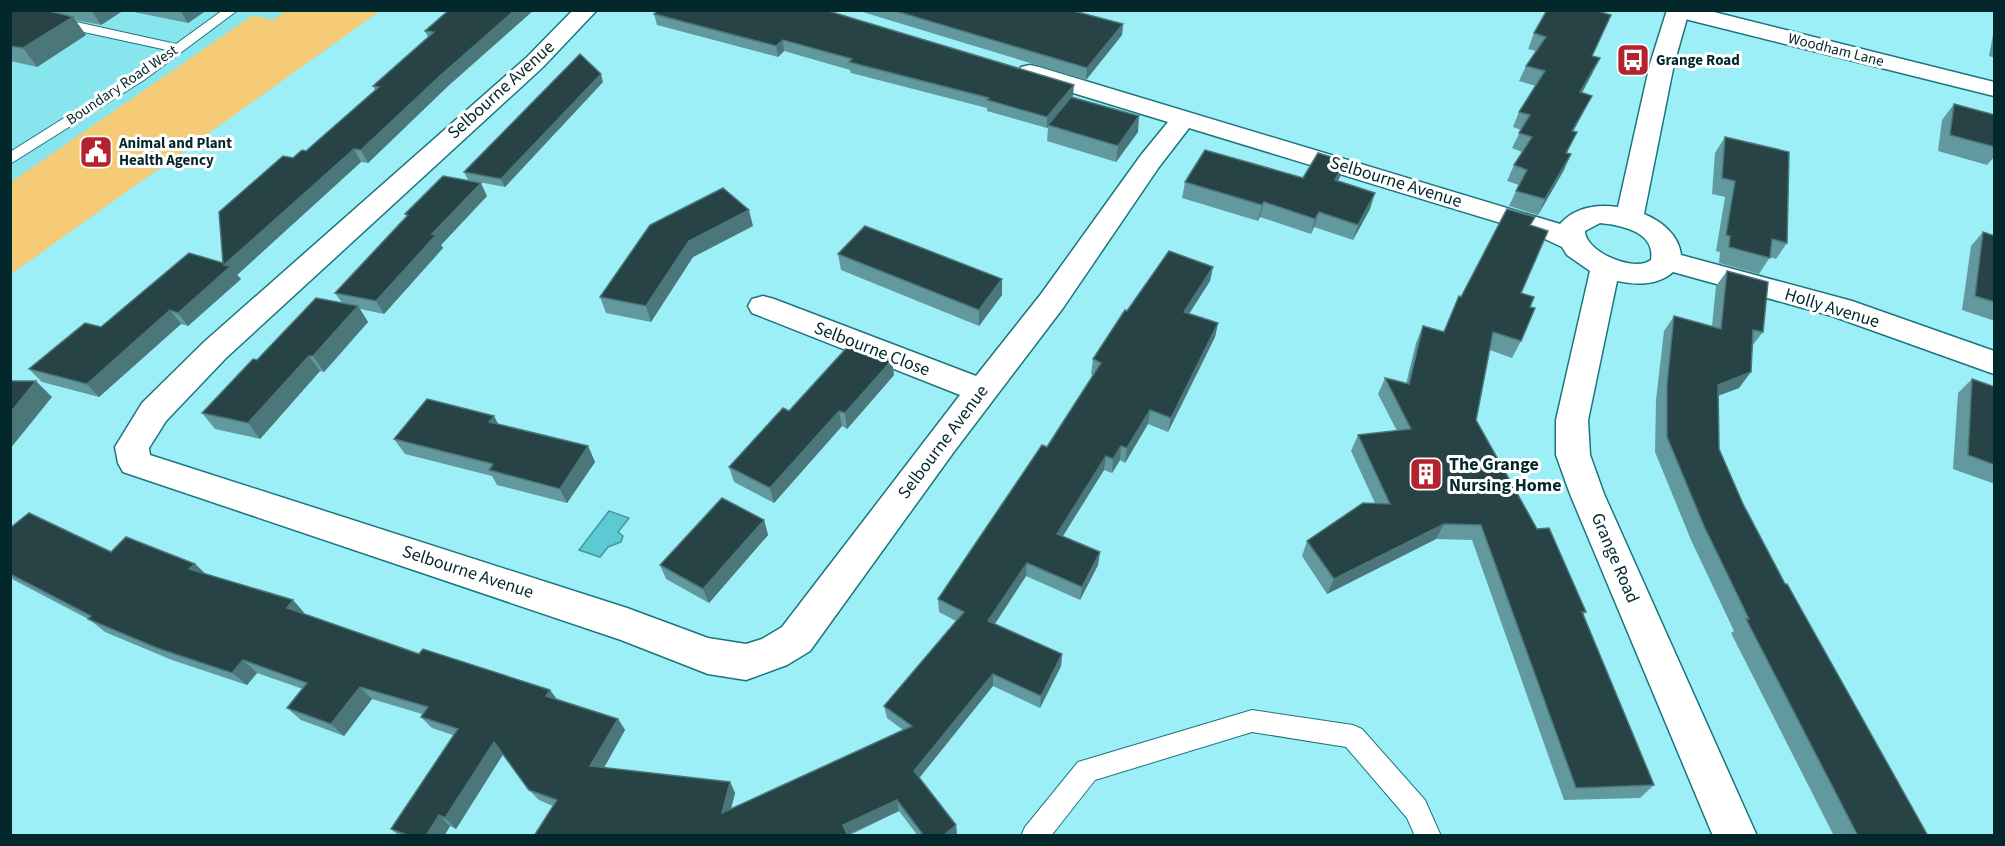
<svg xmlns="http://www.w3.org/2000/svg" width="2005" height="846" font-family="'Source Sans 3',sans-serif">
<rect width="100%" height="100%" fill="#9deff7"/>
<path fill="#87e5ee" d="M11 11H380L11 274Z"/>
<path fill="#f5cb77" d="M287 10 380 11 11 274V182L253 15 273 20Z"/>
<path fill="#5cc9d3" stroke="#4199a1" stroke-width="1.5" d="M609 511 629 518 618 532 623 536 621 542 608 547 600 557 579 550Z"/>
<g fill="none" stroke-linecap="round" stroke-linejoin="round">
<g stroke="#1b757d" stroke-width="2">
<g id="service">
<path d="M10 10H22L176 44 223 10H238L144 80 10 164V152L134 74 167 50 10 16Z"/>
<path d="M1252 710 1353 725 1362 729 1425 800 1441 836H1415L1407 818 1346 747 1252 732 1095 780 1051 836H1021L1025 827 1078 762Z"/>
</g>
</g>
<g stroke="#1b757d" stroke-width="3">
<path id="minor" d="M573 10H597L543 67 226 358 166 421 149 448 150 455 627 608 708 638 746 644 762 639 782 627 960 395 752 313 748 306 752 299 763 296 774 299 976 376 1041 294 1141 155 1168 122 1021 77 1018 72 1021 67 1030 65 1039 67 1560 224C1575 207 1597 204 1618 207L1650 64 1667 10 1689 11 1674 64 1644 214C1661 221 1679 235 1681 255L1852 301 1994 351V374L1832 316 1673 272C1657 286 1636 285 1617 281L1588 420 1590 455 1604 494 1757 836H1713L1570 494 1556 455V420L1590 271 1567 255 1562 247 1530 232 1189 128 1159 167 1063 308 953 453 810 651 787 665 746 680 708 674 621 640 123 472 118 463 115 447 142 403 204 342 527 57ZM1600 223C1621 225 1656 232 1651 260 1635 273 1585 252 1585 231Z"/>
</g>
<g stroke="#1b757d" stroke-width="3">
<path id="secondary" d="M1666 10H1706L1994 82V96L1669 15Z"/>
</g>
<use href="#service" fill="#fff" fill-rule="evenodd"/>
<use href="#minor" fill="#fff" fill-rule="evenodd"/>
<use href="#secondary" fill="#fff" fill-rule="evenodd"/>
</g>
<g fill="#62999e">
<path d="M10 10H124L101 25 75 20 86 35 37 67 10 61Z"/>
<path d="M124 10H207L188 23Z"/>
<path d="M449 10 446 88 368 163 361 162 237 275 241 279 188 326 181 324 99 397 42 382 29 369 101 327 223 263 293 158 306 151 375 90 373 86 428 37 425 31Z"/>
<path d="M856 10H1070L1123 24 1122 35 1086 80Z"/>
<path d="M1547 10 1592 56V74L1582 93 1592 96 1573 131 1567 153 1564 170 1538 215 1509 206 1519 185 1507 181 1514 165 1522 152 1512 148 1521 130 1513 127 1519 112 1536 86 1519 81 1526 66 1536 51 1528 49 1534 33Z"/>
<path d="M654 14 1073 96 1072 97 1138 132 1116 162 1047 141 1048 128H1047L987 111V108L851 73 850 70 784 51 778 57 657 25Z"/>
<path d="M1995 24V58L1989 56Z"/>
<path d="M603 82 505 187 468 180 464 172Z"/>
<path d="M1954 104 1995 115V156L1987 165 1938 151 1942 120Z"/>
<path d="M1725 137 1787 243 1776 259 1770 257 1759 274 1719 263 1720 252 1716 251 1725 197 1712 194 1715 153Z"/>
<path d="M1345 161 1338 181 1370 209 1353 240 1314 227 1311 234 1260 217 1258 221 1182 198 1185 182 1303 178Z"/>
<path d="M487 196 441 245 443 248 384 314 360 309 368 322 324 372 320 371 260 439 215 429 202 413 257 360 342 303 335 293 407 217 405 214Z"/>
<path d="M1531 225 1521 293 1530 307 1521 341 1512 358 1490 350 1476 420 1537 529 1586 612 1583 615 1654 785 1640 798 1564 800 1472 540 1436 539 1327 594 1302 556 1307 541 1375 503 1351 451 1358 435 1397 431 1378 394 1385 378 1406 384 1416 343 1423 326 1443 332 1461 297Z"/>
<path d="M753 226 693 257 651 322 606 313 600 297Z"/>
<path d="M1983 232 1995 236V321L1962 310 1971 246Z"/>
<path d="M1169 251 1213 267 1210 281 1189 314 1218 323 1215 337 1168 432 1148 424 1125 463 1120 460 1112 473 1104 470 1063 536 1100 552 1098 565 1080 600 1026 576 995 624 1062 654 1061 666 1040 708 993 686 919 778 956 825 957 836H918L899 811 848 836H534L553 806 539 800 529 790 503 754 456 829 450 826 444 836H399L391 829 453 735 432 728 421 717 422 714 372 699 344 736 301 720 287 708 303 689 257 673 247 685 172 660 105 632 90 620 10 578V528L29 513 111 552 126 537 195 564 205 574 293 600 305 614 419 654 423 649 550 690 556 699 618 719 625 730 604 768 730 782 735 793 731 809 903 730 887 718 884 706 956 621 939 612 938 599 1042 445 1047 447 1093 375 1091 374 1093 359 1125 310 1127 311Z"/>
<path d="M838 254 1002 295 979 326 841 270Z"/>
<path d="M1727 271 1763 332 1752 346 1739 388 1718 396 1719 449 1743 504 1785 584 1928 836H1834L1731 633 1734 631 1691 540 1655 452 1656 400 1664 331 1674 316 1712 326 1716 286Z"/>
<path d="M894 375 847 429 842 426 774 503 734 482 729 467 789 411Z"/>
<path d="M1972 379 1995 387V484L1953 469 1958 393Z"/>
<path d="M498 424 588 446 595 462 567 503 497 485 492 476 405 454 394 439Z"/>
<path d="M764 520 768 535 709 603 666 579 660 565Z"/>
</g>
<g fill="#4b777a">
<path d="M91 10H124L101 25Z"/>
<path d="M180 10H207L188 23Z"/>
<path d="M515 10H534L446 88 368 163 361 150 441 75Z"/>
<path d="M73 17 86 35 37 67 23 48Z"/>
<path d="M1123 24 1122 35 1086 80 1087 68Z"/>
<path d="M783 40 784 51 778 57 776 46Z"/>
<path d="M1600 58 1592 74 1573 108 1580 92Z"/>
<path d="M601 74 603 82 505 187 501 179Z"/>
<path d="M1074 85 1073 96 1049 126 1048 125 1047 128V117Z"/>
<path d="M1592 96 1584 111 1565 147 1572 131Z"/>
<path d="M1139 116 1138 132 1116 162 1118 146Z"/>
<path d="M354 149 361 162 237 275 241 279 188 326 178 313 224 265Z"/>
<path d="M1571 154 1564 170 1538 215 1545 199Z"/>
<path d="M1345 161 1340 177 1330 196 1335 180Z"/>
<path d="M481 183 487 196 441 245 443 248 384 314 376 301 432 234Z"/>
<path d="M1375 193 1370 209 1353 240 1358 225Z"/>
<path d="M1264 202 1260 217 1258 221 1262 205Z"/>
<path d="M749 210 753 226 693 257 651 322 646 306 689 241Z"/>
<path d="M1319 212 1314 227 1311 234 1315 219Z"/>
<path d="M1213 267 1210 281 1181 326 1184 312Z"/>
<path d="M1002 279V295L979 326V310Z"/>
<path d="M358 306 368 322 324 372 313 356Z"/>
<path d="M170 310 181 324 99 397 87 384Z"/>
<path d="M1218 323 1215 337 1168 432 1171 418Z"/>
<path d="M309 356 320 371 260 439 248 423Z"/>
<path d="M892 360 894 375 847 429 845 413Z"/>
<path d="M1751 372 1739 388 1706 400 1718 385Z"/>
<path d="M36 381 52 397 10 449V413Z"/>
<path d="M1150 410 1148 424 1125 463 1127 448Z"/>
<path d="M839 411 842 426 774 503 770 488Z"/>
<path d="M494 416 502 431 489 422Z"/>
<path d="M588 446 595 462 567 503 560 489Z"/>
<path d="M1121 446 1120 460 1112 473 1113 459Z"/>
<path d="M1106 456 1104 470 1056 547 1057 534Z"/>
<path d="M764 520 768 535 709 603 703 589Z"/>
<path d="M1444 524 1436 539 1327 594 1334 579Z"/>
<path d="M1100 552 1098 565 1080 600 1082 587Z"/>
<path d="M1027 563 1026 576 988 634V621Z"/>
<path d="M195 564 209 577 189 569Z"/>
<path d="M293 600 305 614 300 621 287 608Z"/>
<path d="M1062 654 1061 666 1040 708 1041 696Z"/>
<path d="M243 660 257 673 247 685 232 673Z"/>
<path d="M993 674V686L916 782 914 771Z"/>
<path d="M360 687 372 699 344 736 331 724Z"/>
<path d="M550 690 559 702 546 696Z"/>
<path d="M618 719 625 730 598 778 590 766Z"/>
<path d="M494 742 504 753 456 829 445 818Z"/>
<path d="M730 782 735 793 727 824 722 813Z"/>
<path d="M897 800 899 811 847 835 843 825Z"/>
<path d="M439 815 450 826 444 836H426Z"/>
<path d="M956 825 957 836H943Z"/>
</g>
<g fill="#284345" stroke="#4b777a" stroke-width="1.5">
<path d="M10 10H45L73 17 23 48 10 46Z"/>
<path d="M449 10H515L441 75 361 150 354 149 224 265 231 266 178 313 170 310 87 384 29 369 85 323 101 327 189 253 223 263 219 212 283 156 293 158 302 150 306 151 379 87 373 86 434 32 425 31Z"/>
<path d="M658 10H825L1074 85 1047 117 987 100 989 98 849 62 852 59 783 40 776 46 654 14Z"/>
<path d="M892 10H1070L1123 24 1087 68Z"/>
<path d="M1547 10H1594L1611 15 1592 56 1600 58 1580 92 1592 96 1572 131 1577 132 1566 153 1571 154 1545 199 1516 191 1527 170 1514 165 1532 137 1519 133 1530 115 1519 112 1545 71 1526 66 1546 37 1534 33Z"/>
<path d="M580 54 601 74 501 179 464 172Z"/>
<path d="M1071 97 1139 116 1118 146 1048 125Z"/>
<path d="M1954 104 1995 115V147L1950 135Z"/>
<path d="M1725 137 1789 152 1787 243 1772 239 1770 258 1729 247 1730 236 1726 235 1735 181 1722 178Z"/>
<path d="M1205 150 1303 178 1318 153 1345 161 1335 180 1375 193 1358 225 1319 212 1315 219 1264 202 1262 205 1185 182Z"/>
<path d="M443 176 481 183 432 234 436 235 376 301 335 293 408 215 405 214Z"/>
<path d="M723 188 749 210 689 241 646 306 600 297 650 225Z"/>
<path d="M1507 209 1535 217 1530 225 1548 231 1521 293 1534 297 1530 307 1535 308 1521 341 1493 332 1476 420 1537 529 1549 528 1586 612H1582L1654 785 1576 788 1481 525 1444 524 1334 579 1307 541 1363 503 1390 504 1358 435 1411 429 1385 378 1409 384 1423 326 1444 332 1459 296 1461 297Z"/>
<path d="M865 226 1002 279 979 310 838 254Z"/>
<path d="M1983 232 1995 236V302L1975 296Z"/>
<path d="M1169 251 1213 267 1184 312 1218 323 1171 418 1150 410 1127 448 1121 446 1113 459 1106 456 1057 534 1100 552 1082 587 1027 563 988 621 1062 654 1041 696 993 674 914 771 956 825 943 836H924L897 800 843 825 848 836H534L557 800 529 790 494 742 445 818 439 815 426 836H410L391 829 458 729 421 717 428 707 360 687 331 724 287 708 307 683 243 660 232 673 157 648 88 619 91 616 10 574V528L29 513 111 552 126 537 195 564 189 569 293 600 287 608 419 654 423 649 550 690 546 696 618 719 590 766 730 782 722 813 912 726 884 706 964 612 938 599 1042 445 1047 447 1101 363 1093 359 1125 310 1127 311Z"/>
<path d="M1727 271 1768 282 1763 332 1753 330 1751 372 1718 385 1719 449 1743 504 1785 584H1787L1928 836H1858L1746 619H1749L1704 526 1667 437V384L1674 316 1721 329Z"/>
<path d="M316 298 358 306 313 356H309L248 423 202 413 253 359 257 360Z"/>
<path d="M852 342 892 360 845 413 839 411 770 488 729 467 783 408 789 411Z"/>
<path d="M1972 379 1995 387V465L1968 455Z"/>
<path d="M10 381H36L10 413Z"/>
<path d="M427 399 494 416 489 422 588 446 560 489 489 470 493 464 394 439Z"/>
<path d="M722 498 764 520 703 589 660 565Z"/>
</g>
<defs>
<g id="bus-square" transform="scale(1.725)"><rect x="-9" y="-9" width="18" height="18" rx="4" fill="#b4222e" stroke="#fff"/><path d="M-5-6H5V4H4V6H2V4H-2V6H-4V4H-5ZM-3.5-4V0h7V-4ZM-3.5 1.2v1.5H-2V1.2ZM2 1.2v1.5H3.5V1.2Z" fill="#fff"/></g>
<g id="civic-square" transform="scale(1.725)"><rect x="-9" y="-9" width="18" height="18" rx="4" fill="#b4222e" stroke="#fff"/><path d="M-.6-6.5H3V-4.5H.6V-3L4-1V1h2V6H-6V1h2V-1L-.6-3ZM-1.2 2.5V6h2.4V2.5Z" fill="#fff"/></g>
<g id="building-square" transform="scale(1.725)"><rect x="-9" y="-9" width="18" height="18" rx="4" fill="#b4222e" stroke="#fff"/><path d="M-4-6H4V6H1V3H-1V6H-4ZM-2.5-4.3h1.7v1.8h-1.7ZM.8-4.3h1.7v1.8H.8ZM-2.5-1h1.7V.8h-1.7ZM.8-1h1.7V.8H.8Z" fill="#fff"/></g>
</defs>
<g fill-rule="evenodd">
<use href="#bus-square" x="1633" y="60"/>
<use href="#civic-square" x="96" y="152"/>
<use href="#building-square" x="1426" y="474"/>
</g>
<g text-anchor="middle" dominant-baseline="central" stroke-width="6" stroke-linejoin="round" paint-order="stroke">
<g font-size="15" fill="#03282b" stroke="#fff">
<text transform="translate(1836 50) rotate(14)">Woodham Lane</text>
<text transform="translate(122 85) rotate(-34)">Boundary Road West</text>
</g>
<g font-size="15" font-weight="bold" fill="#03282b" stroke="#fff" text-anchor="start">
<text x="1656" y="60">Grange Road</text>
<text x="119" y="143">Animal and Plant<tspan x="119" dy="17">Health Agency</tspan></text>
</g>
<g font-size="18" fill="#03282b" stroke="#fff">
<text transform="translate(501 90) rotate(-42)">Selbourne Avenue</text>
<text transform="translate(1396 182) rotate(17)">Selbourne Avenue</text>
<text transform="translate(1832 308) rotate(17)">Holly Avenue</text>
<text transform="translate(872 349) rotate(21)">Selbourne Close</text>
<text transform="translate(943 442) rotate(-53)">Selbourne Avenue</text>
<text transform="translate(1615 558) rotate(67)">Grange Road</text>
<text transform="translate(468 572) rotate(18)">Selbourne Avenue</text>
</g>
<g font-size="18" font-weight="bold" fill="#03282b" stroke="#fff" text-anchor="start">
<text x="1449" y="464">The Grange<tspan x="1449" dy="21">Nursing Home</tspan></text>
</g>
</g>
<rect width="2005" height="846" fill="none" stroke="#03282b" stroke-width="24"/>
</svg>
